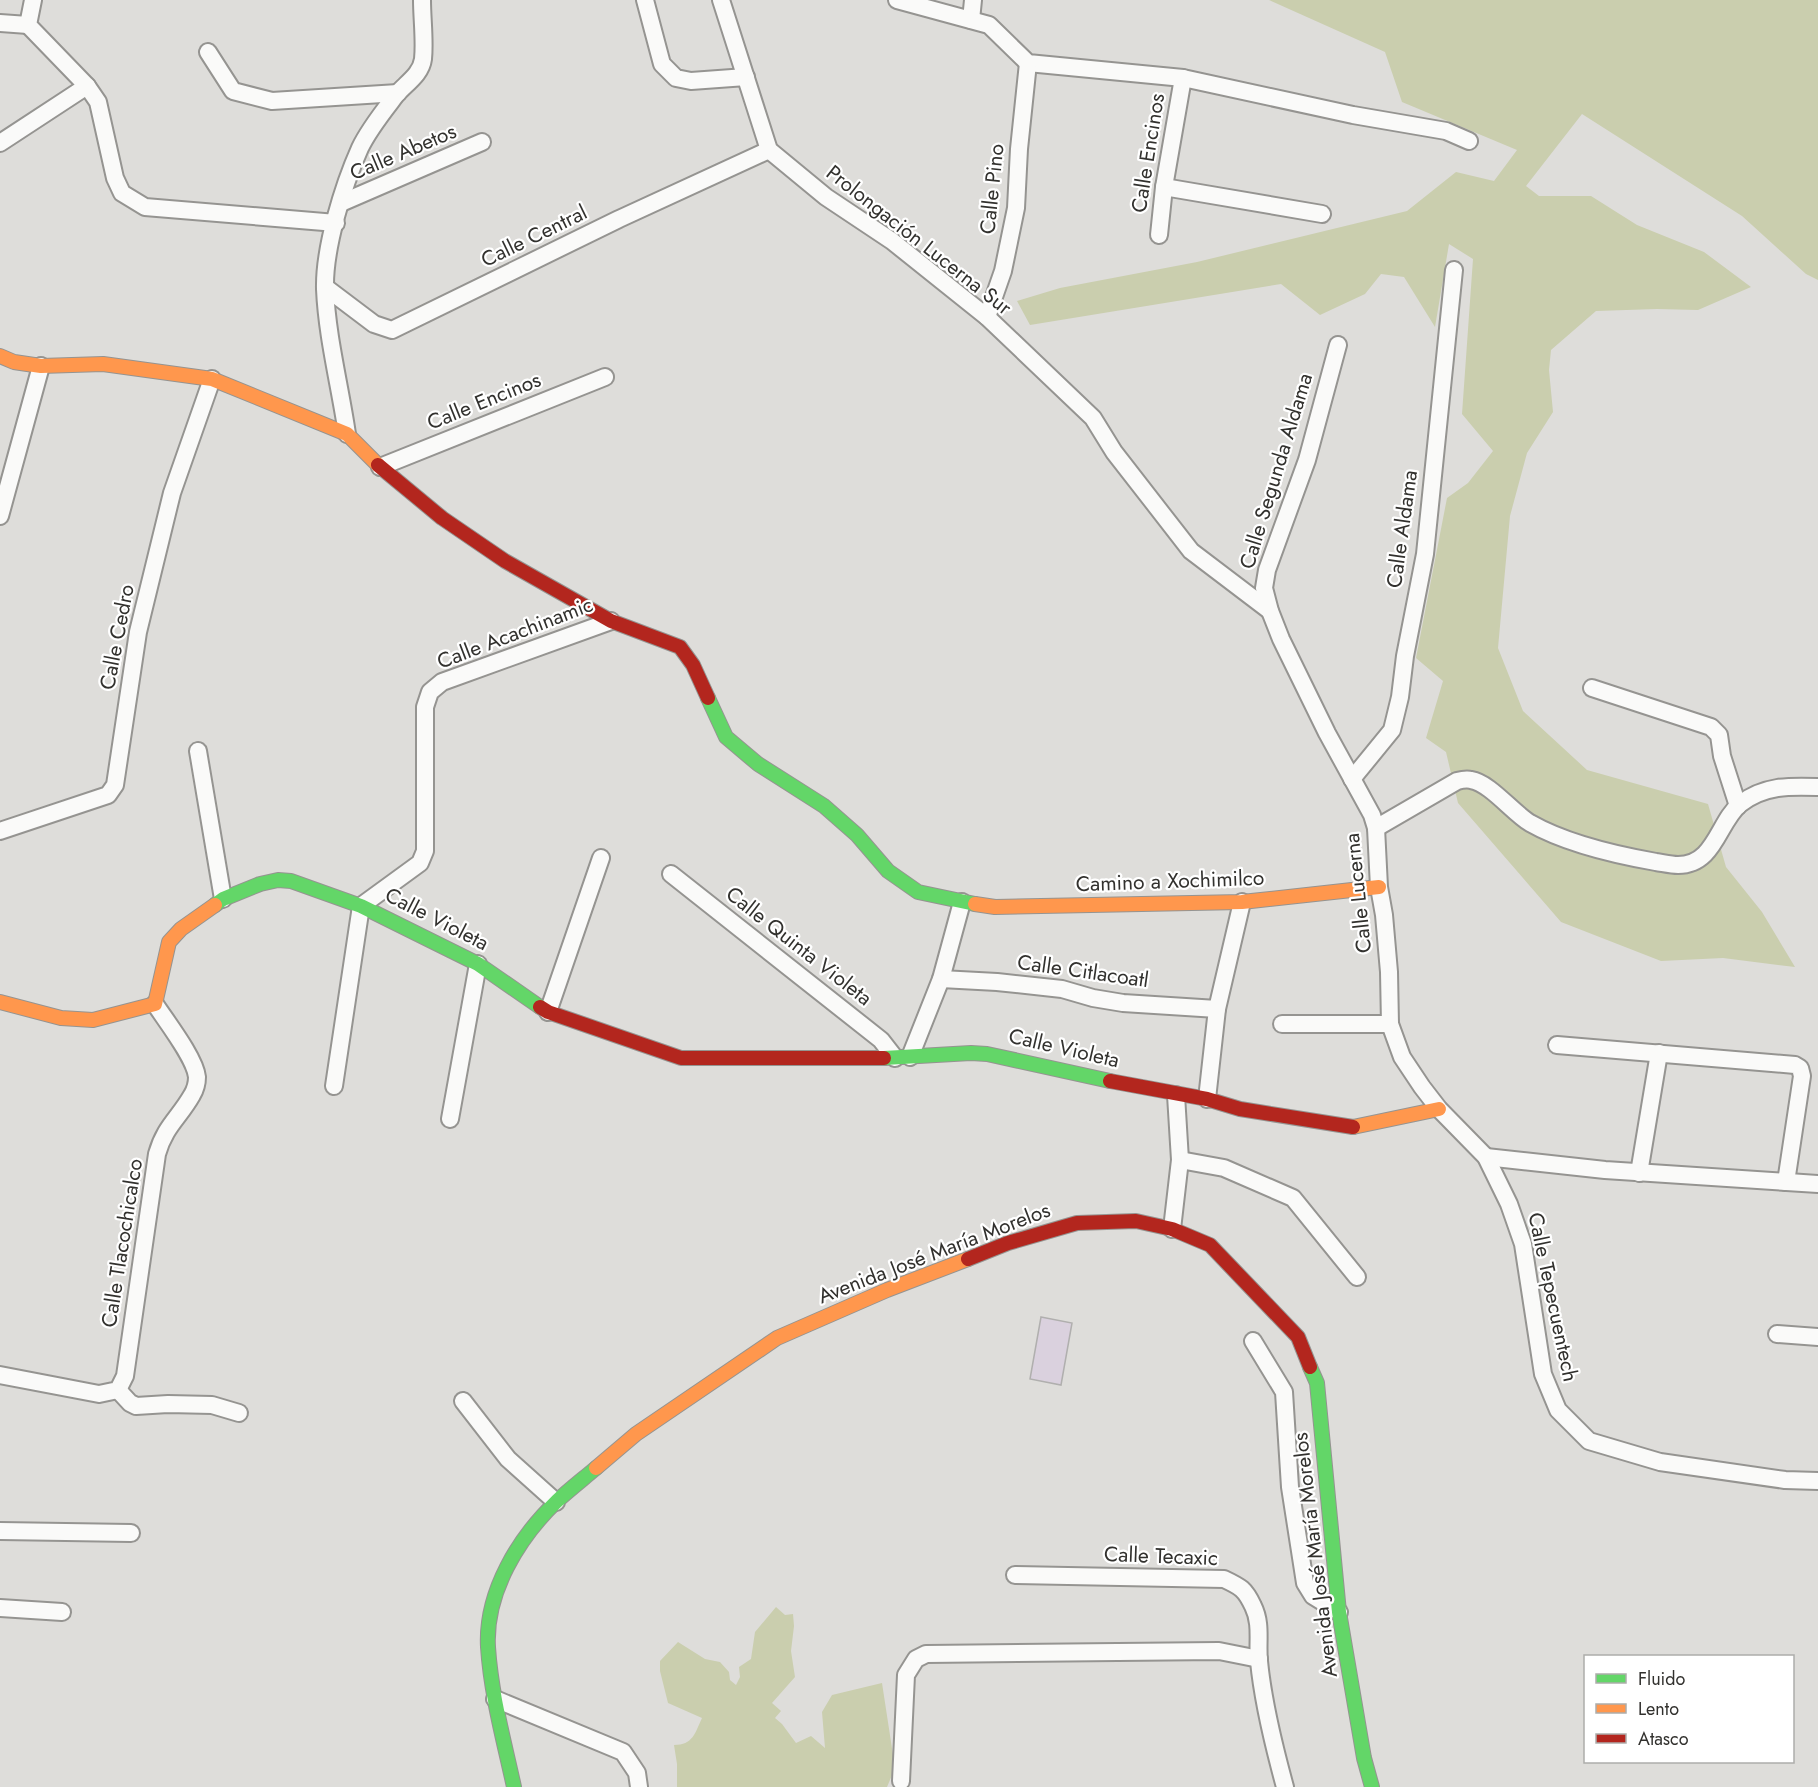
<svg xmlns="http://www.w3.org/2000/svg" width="1818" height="1787" font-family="Jost,sans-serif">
<rect width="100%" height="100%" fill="#deddda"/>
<g fill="#caceae">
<path d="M1269 0H1818V280L1806 274 1742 216 1582 114 1526 186 1539 196H1591L1637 225 1704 252 1751 287 1698 310 1657 309 1596 311 1551 350 1549 370 1553 412 1527 453 1510 516 1498 648 1523 711 1587 770 1708 804 1726 867 1762 912 1795 967 1723 958 1661 961 1561 922 1458 803 1446 752 1426 738 1443 681 1416 658 1447 498 1468 483 1493 451 1462 414 1473 259 1449 244 1435 327 1404 277 1381 274 1365 294 1320 315 1281 284 1030 325 1017 301 1060 288 1197 262 1407 211 1456 172 1494 181 1517 150 1402 102 1385 52Z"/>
<path d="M776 1607 785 1615 793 1614 794 1626 791 1651 795 1677 772 1703 781 1711 775 1718 782 1724 796 1743 811 1736 825 1748 822 1712 832 1695 882 1683 895 1768 887 1787H677V1764L674 1745C693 1745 695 1733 702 1718L668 1703 660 1671V1661L678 1642 705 1659 720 1662 729 1672 730 1680 736 1685 740 1677 739 1667 751 1659 755 1632Z"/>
</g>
<path fill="#dad1de" stroke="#b0afae" stroke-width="1.5" d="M1041 1317 1072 1323 1061 1385 1030 1379Z"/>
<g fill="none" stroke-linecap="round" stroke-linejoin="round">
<g stroke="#959491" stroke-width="20">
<g id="street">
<path d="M33 0 28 25 87 86 98 102 115 178 122 193 145 207 336 223"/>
<path d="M645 0 662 64 676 78 691 81 746 77"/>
<path d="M721 0 769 150 826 197 892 241 987 317 1093 418 1114 452 1191 551 1270 611"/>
<path d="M897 0 989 25 1028 63 1183 78 1353 115 1446 131 1469 141"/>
<path d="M971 20 973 0"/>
<path d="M0 23 28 25"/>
<path d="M208 52 233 91 272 101 398 93"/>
<path d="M0 143 87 86"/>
<path d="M1164 187 1322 214"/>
<path d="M341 203 482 142"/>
<path d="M1159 235 1164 187 1183 78"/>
<path d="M325 287 374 324 392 330 619 219 769 150"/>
<path d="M987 317 1003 271 1016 208 1019 149 1028 63"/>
<path d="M1338 345 1307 460 1267 570 1264 588 1270 611 1281 639 1327 733 1372 815 1376 828 1379 887 1384 915 1389 972 1390 1024 1402 1057 1422 1087 1439 1109 1486 1157 1509 1204 1523 1244 1543 1374 1558 1410 1589 1441 1660 1462 1785 1480 1818 1481"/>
<path d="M347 434C340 386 327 337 325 289 324 248 343 186 360 148 369 129 383 112 396 95 405 84 421 75 423 59 425 41 422 19 422 0"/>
<path d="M380 467 605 377"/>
<path d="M0 516 41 366"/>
<path d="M1592 688 1711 727 1719 735 1722 756 1738 806"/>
<path d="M198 751 223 899"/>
<path d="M1352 779 1392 730 1400 697 1405 656 1425 554 1454 270"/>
<path d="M1376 828 1457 781C1461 780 1467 779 1471 780 1490 783 1512 812 1530 823 1565 843 1616 855 1656 862 1663 863 1671 865 1678 865 1715 865 1718 822 1740 804 1764 785 1790 786 1818 787"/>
<path d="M0 831 108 795 115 785 138 632 172 493 212 379"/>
<path d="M671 874 881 1040 895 1058"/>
<path d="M941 979 997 982 1062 989 1093 998 1123 1003 1217 1009"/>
<path d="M548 1012 601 858"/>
<path d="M1282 1024H1390"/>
<path d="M1557 1045 1795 1065 1800 1068 1802 1076 1786 1182"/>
<path d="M910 1057 941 979 962 902"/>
<path d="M334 1086 361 906 420 863 425 851V707L430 692 442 682 611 621"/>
<path d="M1207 1099 1217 1009 1242 902"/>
<path d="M450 1119 478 964"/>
<path d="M1486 1157 1605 1170 1818 1184"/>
<path d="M1180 1160 1224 1168 1293 1198 1357 1277"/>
<path d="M1639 1173 1659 1053"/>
<path d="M1172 1229 1180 1160 1176 1095"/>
<path d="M1777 1334 1818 1337"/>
<path d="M1253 1341 1284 1392 1290 1487 1305 1583 1313 1596 1339 1612"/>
<path d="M0 1375 99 1394 118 1390 125 1376 157 1154C165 1126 179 1118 192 1095 195 1090 197 1082 197 1077 195 1058 166 1021 155 1004"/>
<path d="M118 1390 130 1403 136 1406 168 1404 212 1405 239 1413"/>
<path d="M463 1401 508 1459 556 1502"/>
<path d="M0 1531 131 1533"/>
<path d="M1015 1575 1224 1579C1241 1587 1245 1589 1253 1606 1262 1624 1257 1642 1259 1661 1263 1703 1274 1747 1285 1787"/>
<path d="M0 1608 62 1612"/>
<path d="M495 1699 623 1752 637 1773 639 1787"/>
<path d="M901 1781 906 1675 916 1659 926 1654 1219 1651 1259 1659"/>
</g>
</g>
<g stroke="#959491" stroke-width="16">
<g id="fast">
<path d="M708 698 726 737 758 764 824 806 857 835 888 871 918 892 975 904"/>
<path d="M215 905 223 899 260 884 278 880 291 881 361 906 478 964 540 1007"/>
<path d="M884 1058 971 1053 987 1054 1110 1081"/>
<path d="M1310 1367 1317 1383 1339 1612 1364 1758 1372 1787"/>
<path d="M514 1787C504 1741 491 1694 488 1647 485 1592 519 1537 557 1501 569 1490 583 1479 596 1468"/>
</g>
</g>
<g stroke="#959491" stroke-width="16">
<g id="slow">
<path d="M0 356 14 362 41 366 103 364 212 379 347 434 378 465"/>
<path d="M975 904 995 907 1242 902 1379 887"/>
<path d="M0 1002 61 1018 93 1020 155 1004 169 942 181 929 215 905"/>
<path d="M1353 1127 1439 1109"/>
<path d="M596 1468 636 1434 777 1338 887 1290 968 1259"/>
</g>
</g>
<g stroke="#959491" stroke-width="16">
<g id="jam">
<path d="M378 465 442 518 505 561 611 621 680 647 693 665 708 698"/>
<path d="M540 1007 548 1012 681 1058H884"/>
<path d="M1110 1081 1207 1099 1240 1109 1353 1127"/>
<path d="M968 1259 1008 1243 1077 1223 1136 1221 1172 1229 1210 1245 1298 1337 1310 1367"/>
</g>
</g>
<use href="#street" stroke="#fafaf9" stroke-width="16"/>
<use href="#fast" stroke="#63d668" stroke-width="14"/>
<use href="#slow" stroke="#ff974d" stroke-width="14"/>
<use href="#jam" stroke="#b3261e" stroke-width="14"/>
</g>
<g text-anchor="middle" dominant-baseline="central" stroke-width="4.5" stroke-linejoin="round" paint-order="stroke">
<g font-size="21" fill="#32312e" stroke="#fff">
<text transform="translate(403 152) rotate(-23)">Calle Abetos</text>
<text transform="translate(1148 153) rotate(-81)">Calle Encinos</text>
<text transform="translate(992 189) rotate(-84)">Calle Pino</text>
<text transform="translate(534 236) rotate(-26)">Calle Central</text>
<text transform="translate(919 240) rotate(38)">Prolongación Lucerna Sur</text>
<text transform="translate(484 401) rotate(-22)">Calle Encinos</text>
<text transform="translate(1276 471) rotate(-73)">Calle Segunda Aldama</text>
<text transform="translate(1402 529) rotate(-82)">Calle Aldama</text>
<text transform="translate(515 633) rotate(-21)">Calle Acachinamic</text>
<text transform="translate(117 637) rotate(-79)">Calle Cedro</text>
<text transform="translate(1170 881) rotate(-2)">Camino a Xochimilco</text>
<text transform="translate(1358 893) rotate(-96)">Calle Lucerna</text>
<text transform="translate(437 919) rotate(27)">Calle Violeta</text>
<text transform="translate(799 946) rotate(38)">Calle Quinta Violeta</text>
<text transform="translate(1083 971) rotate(8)">Calle Citlacoatl</text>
<text transform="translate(1064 1048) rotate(13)">Calle Violeta</text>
<text transform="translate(122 1243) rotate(-81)">Calle Tlacochicalco</text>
<text transform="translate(934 1253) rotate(-21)">Avenida José María Morelos</text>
<text transform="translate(1553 1297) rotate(78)">Calle Tepecuentech</text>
<text transform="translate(1315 1555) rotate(-97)">Avenida José María Morelos</text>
<text transform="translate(1161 1556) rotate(2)">Calle Tecaxic</text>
</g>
</g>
<rect x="1584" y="1655" width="210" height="108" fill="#ffffff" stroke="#adadab" stroke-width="1.5"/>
<rect x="1596" y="1674" width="30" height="9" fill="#63d668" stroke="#adadab" stroke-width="1.5"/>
<text x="1638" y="1685" font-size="18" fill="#32312e">Fluido</text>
<rect x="1596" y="1704" width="30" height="9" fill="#ff974d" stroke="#adadab" stroke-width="1.5"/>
<text x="1638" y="1715" font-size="18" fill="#32312e">Lento</text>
<rect x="1596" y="1734" width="30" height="9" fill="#b3261e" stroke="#adadab" stroke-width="1.5"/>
<text x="1638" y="1745" font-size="18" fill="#32312e">Atasco</text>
</svg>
